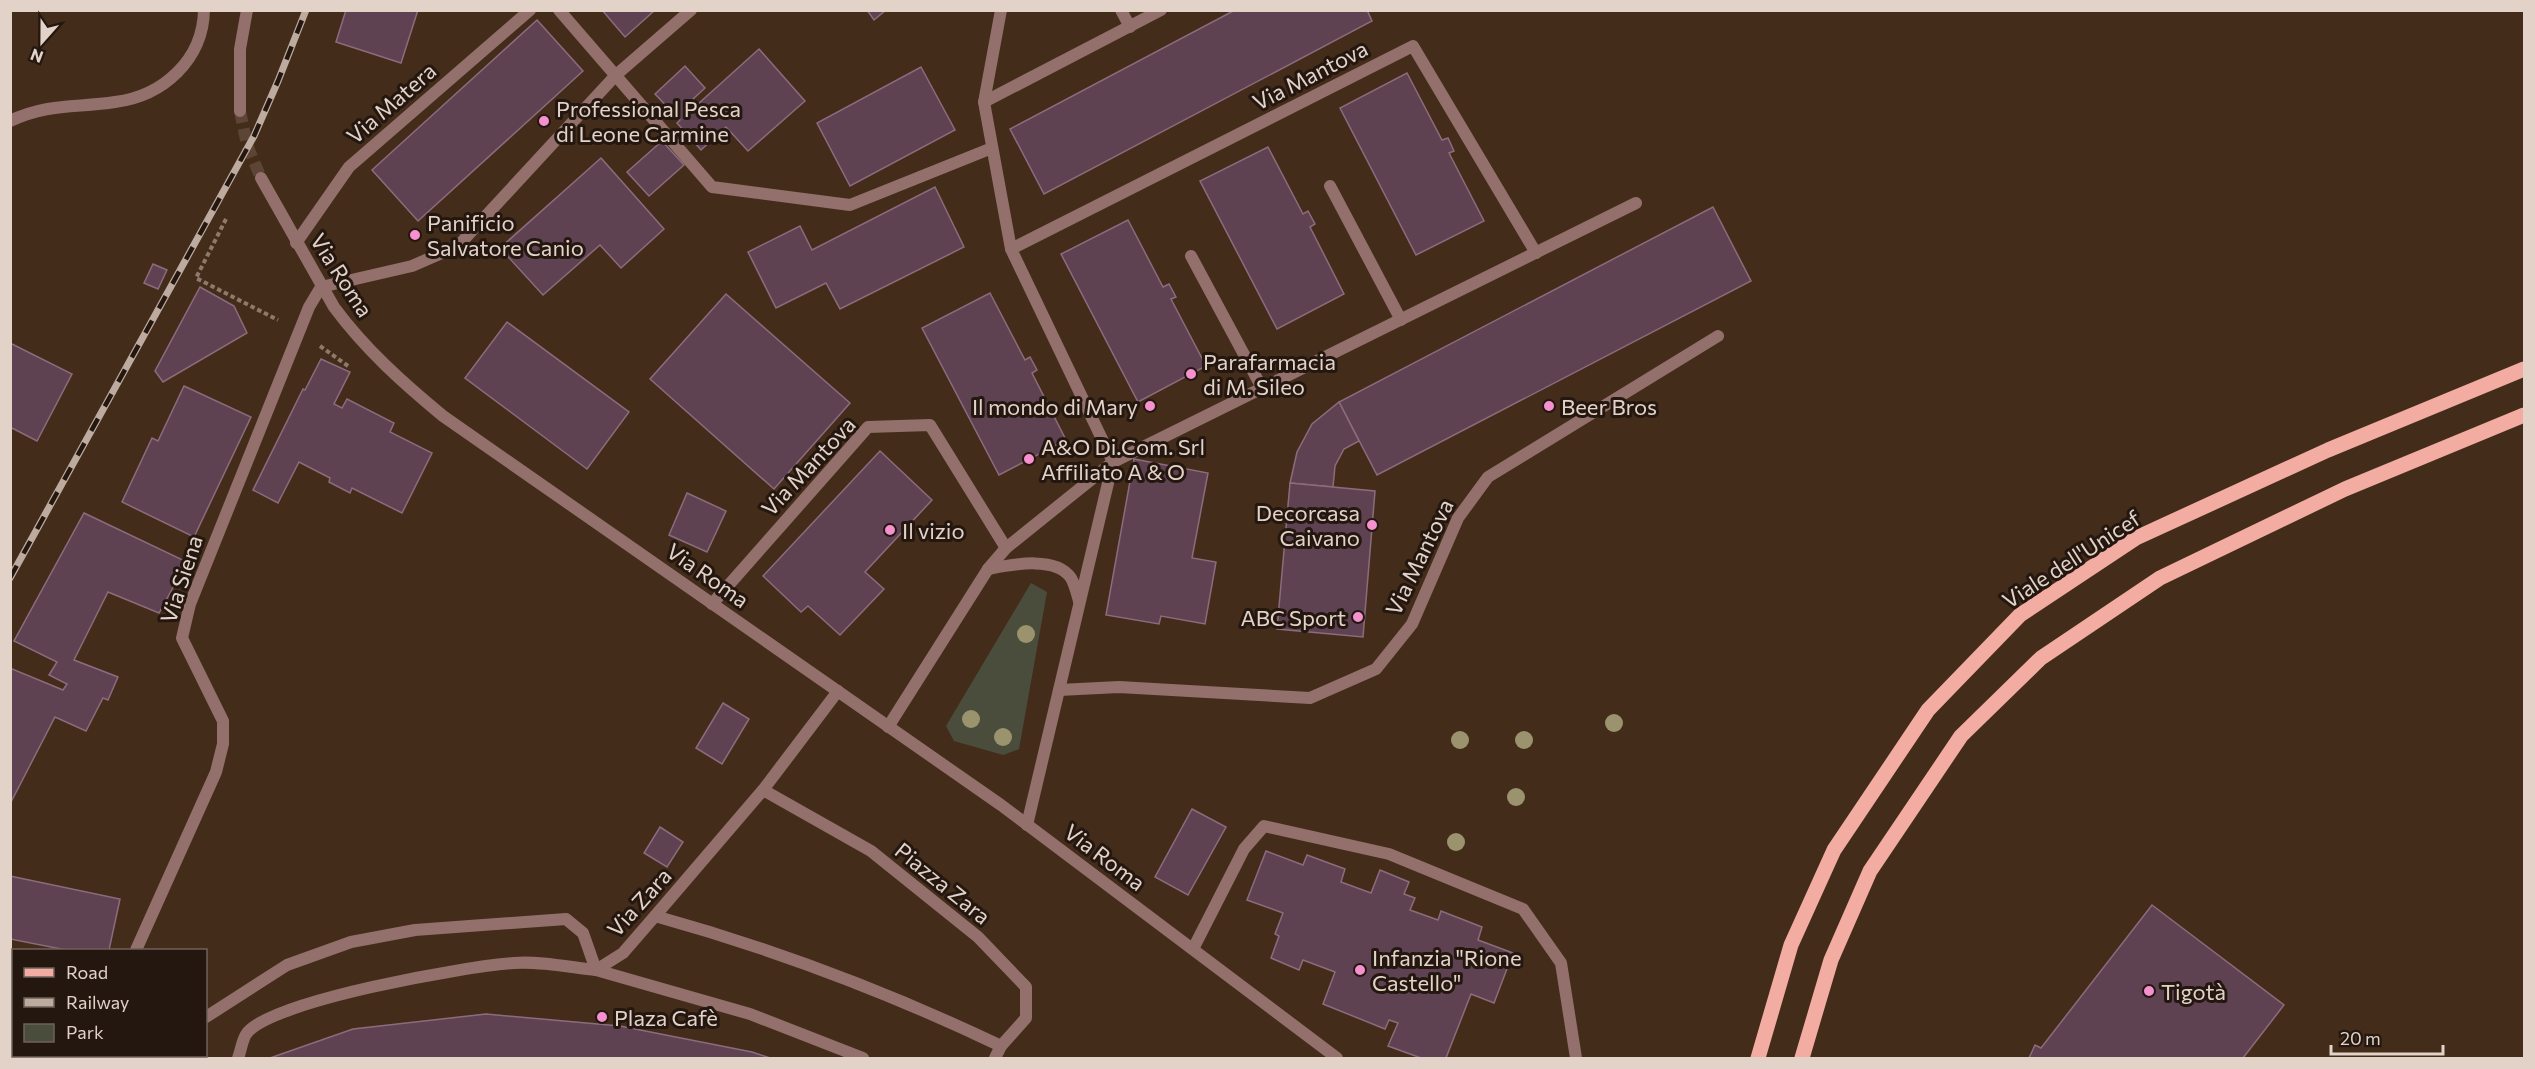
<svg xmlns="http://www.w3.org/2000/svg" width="2535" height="1069" font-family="Commissioner,sans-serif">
<rect width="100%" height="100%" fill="#442c1a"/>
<path fill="#4a4d3c" d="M1031 583 1047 592 1019 749 1003 755 954 741 946 726Z"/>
<g fill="#5f4252" stroke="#8b6c7d" stroke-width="1.5">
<path d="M346 10H418L401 63 336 42Z"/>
<path d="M602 10H655L625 37Z"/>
<path d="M867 10H886L874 20Z"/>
<path d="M1235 10H1367L1372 21 1044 194 1010 129Z"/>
<path d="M537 20 583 71 418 221 372 170Z"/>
<path d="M759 49 805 101 748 151 726 127 701 150 677 123 680 120 655 94 685 66 705 88 693 99 698 104Z"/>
<path d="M921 67 955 130 850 186 817 123Z"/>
<path d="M1407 73 1442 140 1448 138 1454 151 1449 153 1484 221 1416 255 1340 108Z"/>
<path d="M662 141 684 165 649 196 627 172Z"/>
<path d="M1268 147 1303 214 1308 211 1315 224 1310 227 1344 294 1277 329 1200 181Z"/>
<path d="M601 158 664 229 621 268 600 245 543 295 500 248Z"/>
<path d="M935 187 964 247 840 309 826 283 776 308 748 252 800 226 812 250Z"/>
<path d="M1713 207 1751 281 1377 475 1339 402Z"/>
<path d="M1128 220 1163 287 1169 284 1176 297 1171 299 1206 366 1138 402 1061 254Z"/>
<path d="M153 264 167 270 158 289 144 283Z"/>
<path d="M200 287 234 306 247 333 163 382 155 371Z"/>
<path d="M990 293 1025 360 1030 357 1037 370 1032 373 1066 440 999 475 922 328Z"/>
<path d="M726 294 850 403 774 489 650 379Z"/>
<path d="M507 322 629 412 587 469 465 378Z"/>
<path d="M10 343 72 374 37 441 10 427Z"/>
<path d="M321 359 350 372 334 404 342 408 347 399 394 423 390 432 432 453 402 513 352 488 350 493 329 482 330 478 299 462 278 503 253 490 303 389 305 390Z"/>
<path d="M184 386 251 417 194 537 122 502 152 438 158 441Z"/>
<path d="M1339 402 1359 441 1344 449 1335 466 1333 487 1290 483 1297 452 1312 424Z"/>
<path d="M880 451 932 500 865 572 884 589 840 635 808 606 801 612 763 576Z"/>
<path d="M1134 459 1208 473 1192 558 1216 562 1205 624 1161 616 1159 624 1106 615Z"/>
<path d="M1290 483 1375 491 1363 637 1277 629Z"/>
<path d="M687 493 726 511 707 552 669 535Z"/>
<path d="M84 513 187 562 159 613 108 592 74 660 118 677 108 700 103 698 86 731 55 717 10 804V668L63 690 67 684 49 675 57 662 14 641Z"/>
<path d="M723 703 749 719 722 764 696 748Z"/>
<path d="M1192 809 1226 827 1188 895 1155 877Z"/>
<path d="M660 827 683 842 667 867 644 853Z"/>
<path d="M1266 851 1303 865 1307 855 1345 869 1341 882 1371 893 1380 870 1409 882 1404 894 1415 898 1410 910 1438 920 1441 911 1482 927 1478 940 1513 953 1494 1003 1471 994 1446 1058H1421L1388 1046 1398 1023 1389 1020 1385 1029 1323 1004 1335 972 1303 960 1299 970 1271 958 1279 936 1275 934 1283 913 1247 900Z"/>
<path d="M10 876 120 899 109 950H66L10 939Z"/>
<path d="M2152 905 2284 1005 2243 1058H2029L2035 1045 2041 1048Z"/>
<path d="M486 1014 620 1026 752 1052 770 1058H270L353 1029Z"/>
</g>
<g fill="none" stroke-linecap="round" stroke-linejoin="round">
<path stroke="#5c4534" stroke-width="12" stroke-dasharray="12 6" stroke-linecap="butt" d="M240 111 247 145 261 178"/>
<g stroke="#8e796b" stroke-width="4" stroke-dasharray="4.5 3" stroke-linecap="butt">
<path d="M226 219 196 278 278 320"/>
<path d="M320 346 348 366"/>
</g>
<g stroke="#93706b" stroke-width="12">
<path d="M763 790 871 851 978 937 1026 987V1018L1001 1046 995 1058"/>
<path d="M655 916C774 949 890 993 1001 1046"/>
<path d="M1193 949 1244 849 1264 826 1389 854 1523 909 1561 963 1576 1058"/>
</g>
<g stroke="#93706b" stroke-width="12">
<path d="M559 10 712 187 850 205 992 148"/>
<path d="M1001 10 984 102 1011 249"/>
<path d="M1121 10 1130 27"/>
<path d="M984 102 1161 10"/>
<path d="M10 121C48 103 76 108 115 102 163 96 203 60 204 10"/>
<path d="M1330 186 1401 320"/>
<path d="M296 243 349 167 530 10"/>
<path d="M1191 256 1262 388"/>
<path d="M988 569C1010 565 1056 555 1071 578 1075 585 1077 594 1079 601"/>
<path d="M712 604 868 427 930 425 1006 548"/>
<path d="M1059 690 1119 687 1310 698 1376 669 1412 624 1458 518 1488 477 1718 336"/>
<path d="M838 691 763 790 655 916 623 953 596 970 750 1014 863 1058"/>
<path d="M888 727 988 569 1006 548 1113 462 1636 203"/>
<path d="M1027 825 1113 462 1011 249 1413 46 1536 253"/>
<path d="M136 950 216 772 223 744V721L182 638 190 604 309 307 321 287 412 266 458 246 616 75 691 10"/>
<path d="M206 1017 287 965 351 942 415 930 566 919 583 933 596 970C569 967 540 961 514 963 468 966 273 1000 247 1033 242 1039 241 1051 238 1058"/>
<path d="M87 1058 88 1056"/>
<path d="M168 1058 170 1056"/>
</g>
<g stroke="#93706b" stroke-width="12">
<path d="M240 111V49L247 10"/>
<path d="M261 178 334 307C365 349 403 383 443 416L1001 805 1337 1058"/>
</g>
<g stroke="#f3aca2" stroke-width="15">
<path d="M1758 1058 1791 945 1834 850 1928 710 2020 615 2136 538 2328 450 2524 369"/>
<path d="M1802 1058 1831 960 1870 871 1961 736 2041 658 2160 578 2345 489 2524 415"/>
</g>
<g stroke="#bdab9f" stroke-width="7">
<path id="rail" d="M10 578 254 136 278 81 306 10"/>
</g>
<use href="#rail" stroke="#231710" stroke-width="4.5" stroke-dasharray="14" stroke-linecap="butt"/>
</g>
<g fill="#9a936e">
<circle cx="1026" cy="634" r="9"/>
<circle cx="971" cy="719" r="9"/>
<circle cx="1614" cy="723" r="9"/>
<circle cx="1003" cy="737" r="9"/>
<circle cx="1460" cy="740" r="9"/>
<circle cx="1524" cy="740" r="9"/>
<circle cx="1516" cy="797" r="9"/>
<circle cx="1456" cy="842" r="9"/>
</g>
<g fill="#f690cf" stroke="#231710" stroke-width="2">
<circle cx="544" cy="121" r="6"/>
<circle cx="415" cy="235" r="6"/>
<circle cx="1191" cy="374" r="6"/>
<circle cx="1150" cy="406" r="6"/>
<circle cx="1549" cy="406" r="6"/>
<circle cx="1029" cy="459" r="6"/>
<circle cx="1372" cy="525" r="6"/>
<circle cx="890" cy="530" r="6"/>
<circle cx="1358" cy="617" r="6"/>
<circle cx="1360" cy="970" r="6"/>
<circle cx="2149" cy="991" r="6"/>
<circle cx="602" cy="1017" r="6"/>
</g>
<g text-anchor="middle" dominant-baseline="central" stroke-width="6" stroke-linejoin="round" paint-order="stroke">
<g font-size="22" fill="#e2d2c8" stroke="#231710">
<text transform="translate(1310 75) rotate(-27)">Via Mantova</text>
<text transform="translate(391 103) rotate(-41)">Via Matera</text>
<text transform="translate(342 275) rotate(57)">Via Roma</text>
<text transform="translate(808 466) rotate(-47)">Via Mantova</text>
<text transform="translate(1419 557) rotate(-64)">Via Mantova</text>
<text transform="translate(2071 559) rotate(-33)">Viale dell'Unicef</text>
<text transform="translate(708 575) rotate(35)">Via Roma</text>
<text transform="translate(181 579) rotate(-72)">Via Siena</text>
<text transform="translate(1105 857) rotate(37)">Via Roma</text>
<text transform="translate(943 883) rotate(39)">Piazza Zara</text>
<text transform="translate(639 902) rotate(-48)">Via Zara</text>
</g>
<g font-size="22" fill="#e2d2c8" stroke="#231710" text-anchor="start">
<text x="556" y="108">Professional Pesca<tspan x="556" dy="25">di Leone Carmine</tspan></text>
<text x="427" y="222">Panificio<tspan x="427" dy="25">Salvatore Canio</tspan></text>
<text x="1203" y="361">Parafarmacia<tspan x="1203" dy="25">di M. Sileo</tspan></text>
<text x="1138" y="406" text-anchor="end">Il mondo di Mary</text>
<text x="1561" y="406">Beer Bros</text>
<text x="1041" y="446">A&amp;O Di.Com. Srl<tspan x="1041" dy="25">Affiliato A &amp; O</tspan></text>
<text x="1360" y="512" text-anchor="end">Decorcasa<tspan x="1360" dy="25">Caivano</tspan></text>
<text x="902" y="530">Il vizio</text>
<text x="1346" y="617" text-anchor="end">ABC Sport</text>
<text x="1372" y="957">Infanzia "Rione<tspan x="1372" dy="25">Castello"</tspan></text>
<text x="2161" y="991">Tigotà</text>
<text x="614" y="1017">Plaza Cafè</text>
</g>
</g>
<rect width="2535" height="1069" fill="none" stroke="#e2d2c8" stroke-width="24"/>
<rect x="12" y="949" width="195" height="108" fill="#231710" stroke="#6f625a" stroke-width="1.5"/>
<rect x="24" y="968" width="30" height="9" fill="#f3aca2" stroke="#6f625a" stroke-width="1.5"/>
<text x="66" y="979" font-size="18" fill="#e2d2c8">Road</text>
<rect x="24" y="998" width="30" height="9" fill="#bdab9f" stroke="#6f625a" stroke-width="1.5"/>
<text x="66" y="1009" font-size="18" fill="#e2d2c8">Railway</text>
<rect x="24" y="1024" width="30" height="18" fill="#4a4d3c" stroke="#6f625a" stroke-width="1.5"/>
<text x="66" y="1039" font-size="18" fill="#e2d2c8">Park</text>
<g transform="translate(42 42) rotate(201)" stroke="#231710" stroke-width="4.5" paint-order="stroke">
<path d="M0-4.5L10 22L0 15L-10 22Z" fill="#e2d2c8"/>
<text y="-9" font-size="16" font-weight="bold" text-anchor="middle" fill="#e2d2c8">N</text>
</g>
<path d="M2331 1045v9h112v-9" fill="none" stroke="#e2d2c8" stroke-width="3"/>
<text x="2340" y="1045" font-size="18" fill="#e2d2c8" stroke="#231710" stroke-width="4.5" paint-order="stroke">20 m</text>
</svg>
